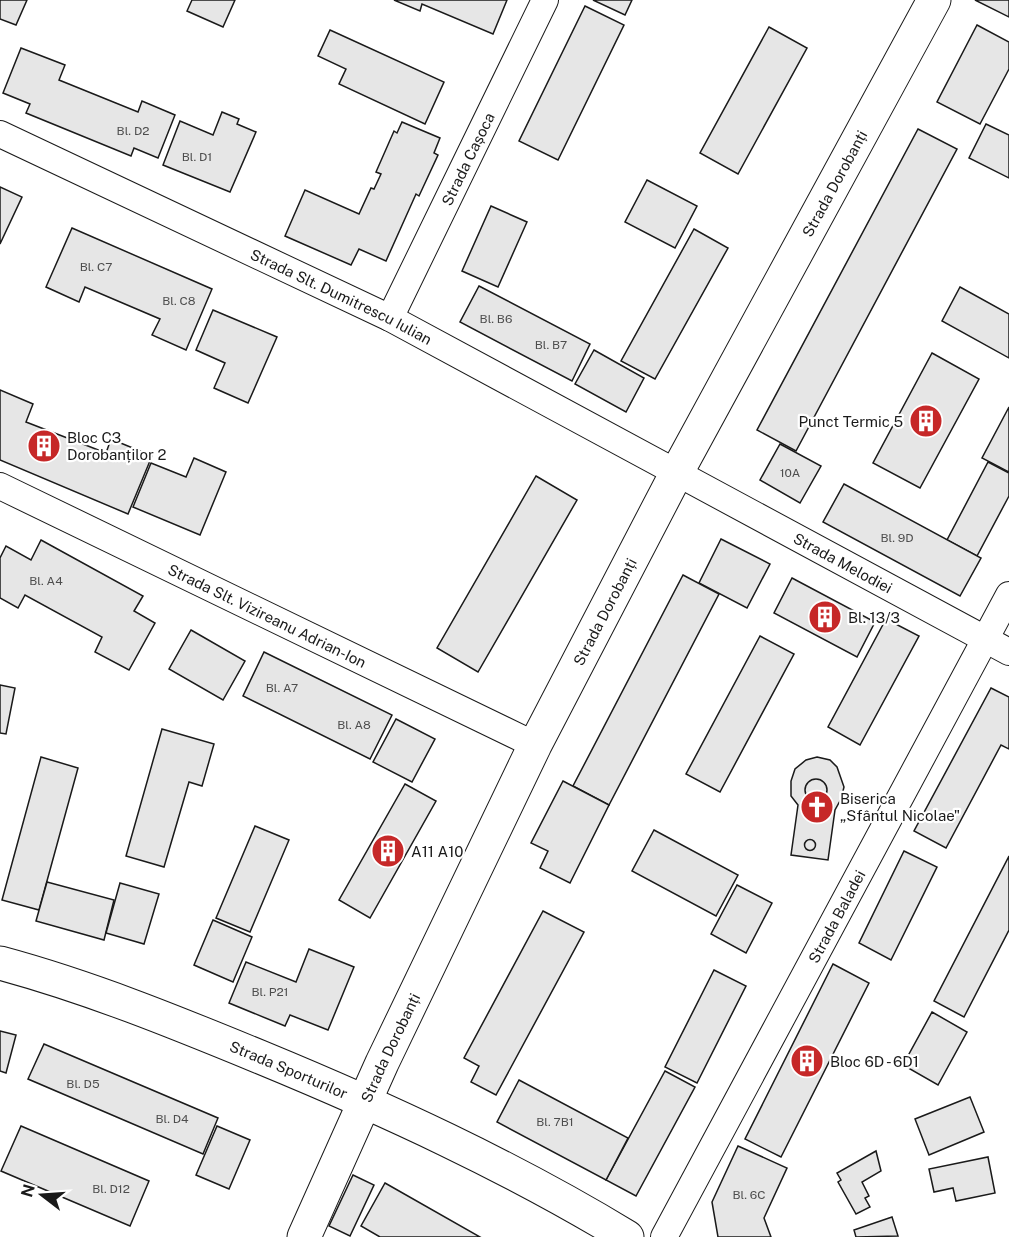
<svg xmlns="http://www.w3.org/2000/svg" width="1009" height="1237" font-family="'Public Sans',sans-serif">
<rect width="100%" height="100%" fill="#fff"/>
<g fill="#e6e6e6" stroke="#1a1a1a" stroke-width="1.5">
<path d="M0 0H27L16 25 0 19Z"/>
<path d="M192 0H235L223 27 187 11Z"/>
<path d="M394 0H507L493 34 422 4 420 11Z"/>
<path d="M593 0H632L625 15Z"/>
<path d="M975 0H1009V17Z"/>
<path d="M585 6 624 25 558 160 519 141Z"/>
<path d="M977 25 1009 42V69L980 124 937 102Z"/>
<path d="M769 27 807 48 738 174 700 153Z"/>
<path d="M330 30 444 82 425 124 339 84 346 69 318 56Z"/>
<path d="M21 48 65 65 59 80 138 112 142 101 175 115 158 158 134 148 131 156 26 113 30 104 3 93Z"/>
<path d="M222 112 239 119 237 124 256 132 230 192 163 165 180 121 213 135Z"/>
<path d="M402 122 440 138 434 153 438 155 419 196 416 194 386 261 359 249 351 265 285 236 305 190 359 214 371 188 374 189 381 174 376 172 394 131 397 133Z"/>
<path d="M986 124 1009 135V178L969 158Z"/>
<path d="M918 129 957 149 796 451 757 430Z"/>
<path d="M647 180 697 206 675 248 625 222Z"/>
<path d="M0 187 22 197 0 244Z"/>
<path d="M491 206 527 222 498 287 462 271Z"/>
<path d="M72 228 212 289 186 350 152 335 160 319 85 287 79 302 46 287Z"/>
<path d="M694 229 728 248 655 379 621 361Z"/>
<path d="M479 286 590 344 572 381 460 322Z"/>
<path d="M960 287 1009 314V358L942 321Z"/>
<path d="M213 310 277 337 248 403 214 388 225 363 196 350Z"/>
<path d="M594 350 644 378 626 412 575 384Z"/>
<path d="M932 353 979 379 920 488 873 463Z"/>
<path d="M0 390 33 404 26 422 106 453 111 439 152 456 128 514 0 460Z"/>
<path d="M1009 407V472L982 458Z"/>
<path d="M780 444 821 466 800 503 760 480Z"/>
<path d="M194 458 226 472 200 535 133 507 151 463 186 477Z"/>
<path d="M988 462 1009 473V496L977 556 947 540Z"/>
<path d="M536 476 577 500 478 672 437 648Z"/>
<path d="M844 484 981 558 960 596 823 522Z"/>
<path d="M721 539 770 564 747 608 699 583Z"/>
<path d="M41 540 143 596 134 611 155 623 129 670 95 652 102 637 25 595 18 608 0 598V558L6 546 31 560Z"/>
<path d="M683 575 719 594 609 805 573 786Z"/>
<path d="M792 578 875 622 857 657 774 613Z"/>
<path d="M886 619 919 636 860 745 828 727Z"/>
<path d="M191 630 245 661 223 700 169 669Z"/>
<path d="M760 636 794 654 720 792 686 774Z"/>
<path d="M264 652 392 715 370 759 243 696Z"/>
<path d="M0 685 15 688 6 734 0 733Z"/>
<path d="M991 688 1009 697V749L1001 745 946 848 914 831Z"/>
<path d="M396 719 435 739 412 782 373 762Z"/>
<path d="M162 729 214 744 202 786 189 782 164 867 126 856Z"/>
<path d="M41 757 78 768 39 910 2 900Z"/>
<path d="M817 757 830 760 837 767 844 787 841 799 835 810 828 860 791 855 798 805 791 796V781L795 769 806 760Z"/>
<circle cx="816" cy="790" r="11"/>
<path d="M563 781 609 805 570 883 540 868 548 851 531 843Z"/>
<path d="M405 784 436 801 370 918 339 900Z"/>
<path d="M255 826 289 840 250 932 216 918Z"/>
<path d="M654 830 738 875 716 916 632 871Z"/>
<circle cx="810" cy="845" r="5.5"/>
<path d="M904 851 937 867 891 960 859 943Z"/>
<path d="M1009 856V930L964 1017 934 1001Z"/>
<path d="M47 882 114 900 104 940 36 921Z"/>
<path d="M120 883 159 894 144 944 106 933Z"/>
<path d="M737 885 772 903 746 953 711 934Z"/>
<path d="M543 911 584 932 496 1095 471 1082 479 1066 464 1058Z"/>
<path d="M213 920 252 937 233 982 194 965Z"/>
<path d="M309 949 354 967 328 1030 290 1015 285 1026 229 1003 246 962 296 982Z"/>
<path d="M833 964 869 983 781 1157 745 1139Z"/>
<path d="M714 970 746 986 697 1083 665 1067Z"/>
<path d="M932 1012 967 1032 938 1085 903 1065Z"/>
<path d="M0 1031 16 1035 6 1073 0 1071Z"/>
<path d="M44 1044 218 1118 203 1154 28 1079Z"/>
<path d="M665 1071 695 1087 636 1196 606 1180Z"/>
<path d="M519 1080 628 1138 606 1180 497 1122Z"/>
<path d="M970 1097 984 1132 929 1155 915 1119Z"/>
<path d="M21 1126 149 1181 130 1226 1 1171Z"/>
<path d="M217 1126 250 1140 229 1189 196 1175Z"/>
<path d="M738 1146 787 1168 764 1218 771 1237H718L712 1202Z"/>
<path d="M876 1151 881 1171 862 1182 869 1196 865 1198 870 1207 856 1214 838 1182 841 1180 837 1173Z"/>
<path d="M988 1157 995 1193 956 1201 953 1188 934 1192 929 1169Z"/>
<path d="M353 1175 374 1185 350 1236 329 1226Z"/>
<path d="M385 1183 480 1237H380L361 1226Z"/>
<path d="M892 1217 898 1236 856 1237 854 1230Z"/>
</g>
<g fill="none" stroke-linecap="round" stroke-linejoin="round">
<g stroke="#1a1a1a" stroke-width="28">
<g id="minor">
<path id="s1" d="M0 134 390 318 1009 652"/>
<path id="s2" d="M390 318 545 0"/>
<path id="s3" d="M0 486 535 745"/>
<path id="s4" d="M664 1237 1009 595"/>
</g>
</g>
<g stroke="#1a1a1a" stroke-width="35">
<g id="major">
<path id="s5" d="M0 963C89 987 175 1022 260 1057 386 1109 510 1166 627 1237"/>
<path id="s6" d="M304 1237 382 1063 535 745 676 474 934 0"/>
</g>
</g>
<use href="#minor" stroke="#fff" stroke-width="26"/>
<use href="#major" stroke="#fff" stroke-width="33"/>
</g>
<defs>
<g id="building-disc" transform="scale(1.725)"><circle r="9.5" fill="#c62828" stroke="#fff"/><path d="M-4-6H4V6H1V3H-1V6H-4ZM-2.5-4.3h1.7v1.8h-1.7ZM.8-4.3h1.7v1.8H.8ZM-2.5-1h1.7V.8h-1.7ZM.8-1h1.7V.8H.8Z" fill="#fff"/></g>
<g id="church-disc" transform="scale(1.725)"><circle r="9.5" fill="#c62828" stroke="#fff"/><path d="M-1.2-6h2.4v3.5h3.3v2.4h-3.3V6h-2.4V-.1h-3.3v-2.4h3.3Z" fill="#fff"/></g>
</defs>
<g fill-rule="evenodd">
<use href="#building-disc" x="926" y="421"/>
<use href="#building-disc" x="44" y="446"/>
<use href="#building-disc" x="825" y="617"/>
<use href="#church-disc" x="817" y="807"/>
<use href="#building-disc" x="388" y="851"/>
<use href="#building-disc" x="807" y="1061"/>
</g>
<g text-anchor="middle" dominant-baseline="central" stroke-width="4.5" stroke-linejoin="round" paint-order="stroke">
<g font-size="12" fill="#4d4d4d">
<text x="133" y="131">Bl. D2</text>
<text x="197" y="157">Bl. D1</text>
<text x="96" y="267">Bl. C7</text>
<text x="179" y="301">Bl. C8</text>
<text x="496" y="319">Bl. B6</text>
<text x="551" y="345">Bl. B7</text>
<text x="790" y="473">10A</text>
<text x="897" y="538">Bl. 9D</text>
<text x="46" y="581">Bl. A4</text>
<text x="282" y="688">Bl. A7</text>
<text x="354" y="725">Bl. A8</text>
<text x="270" y="992">Bl. P21</text>
<text x="83" y="1084">Bl. D5</text>
<text x="172" y="1119">Bl. D4</text>
<text x="555" y="1122">Bl. 7B1</text>
<text x="111" y="1189">Bl. D12</text>
<text x="749" y="1195">Bl. 6C</text>
</g>
<g font-size="15" fill="#1a1a1a" stroke="#fff">
<text stroke="none"><textPath href="#s2" startOffset="177">Strada Cașoca</textPath></text>
<text stroke="none"><textPath href="#s6" startOffset="1180">Strada Dorobanți</textPath></text>
<text stroke="none"><textPath href="#s1" startOffset="378">Strada Slt. Dumitrescu Iulian</textPath></text>
<text stroke="none"><textPath href="#s1" startOffset="946">Strada Melodiei</textPath></text>
<text stroke="none"><textPath href="#s6" startOffset="694">Strada Dorobanți</textPath></text>
<text stroke="none"><textPath href="#s3" startOffset="297">Strada Slt. Vizireanu Adrian-Ion</textPath></text>
<text stroke="none"><textPath href="#s4" startOffset="364">Strada Baladei</textPath></text>
<text stroke="none"><textPath href="#s6" startOffset="208">Strada Dorobanți</textPath></text>
<text stroke="none"><textPath href="#s5" startOffset="308">Strada Sporturilor</textPath></text>
</g>
<g font-size="15" fill="#1a1a1a" stroke="#fff" text-anchor="start">
<text x="903" y="421" text-anchor="end">Punct Termic 5</text>
<text x="67" y="437">Bloc C3<tspan x="67" dy="17">Dorobanților 2</tspan></text>
<text x="848" y="617">Bl. 13/3</text>
<text x="840" y="798">Biserica<tspan x="840" dy="17">„Sfântul Nicolae"</tspan></text>
<text x="411" y="851">A11 A10</text>
<text x="830" y="1061">Bloc 6D - 6D1</text>
</g>
</g>
<g transform="translate(42 1195) rotate(287)" stroke="#ffffff" stroke-width="4.5" paint-order="stroke">
<path d="M0-4.5L10 22L0 15L-10 22Z" fill="#1a1a1a"/>
<text y="-9" font-size="16" font-weight="bold" text-anchor="middle" fill="#1a1a1a">N</text>
</g>
</svg>
